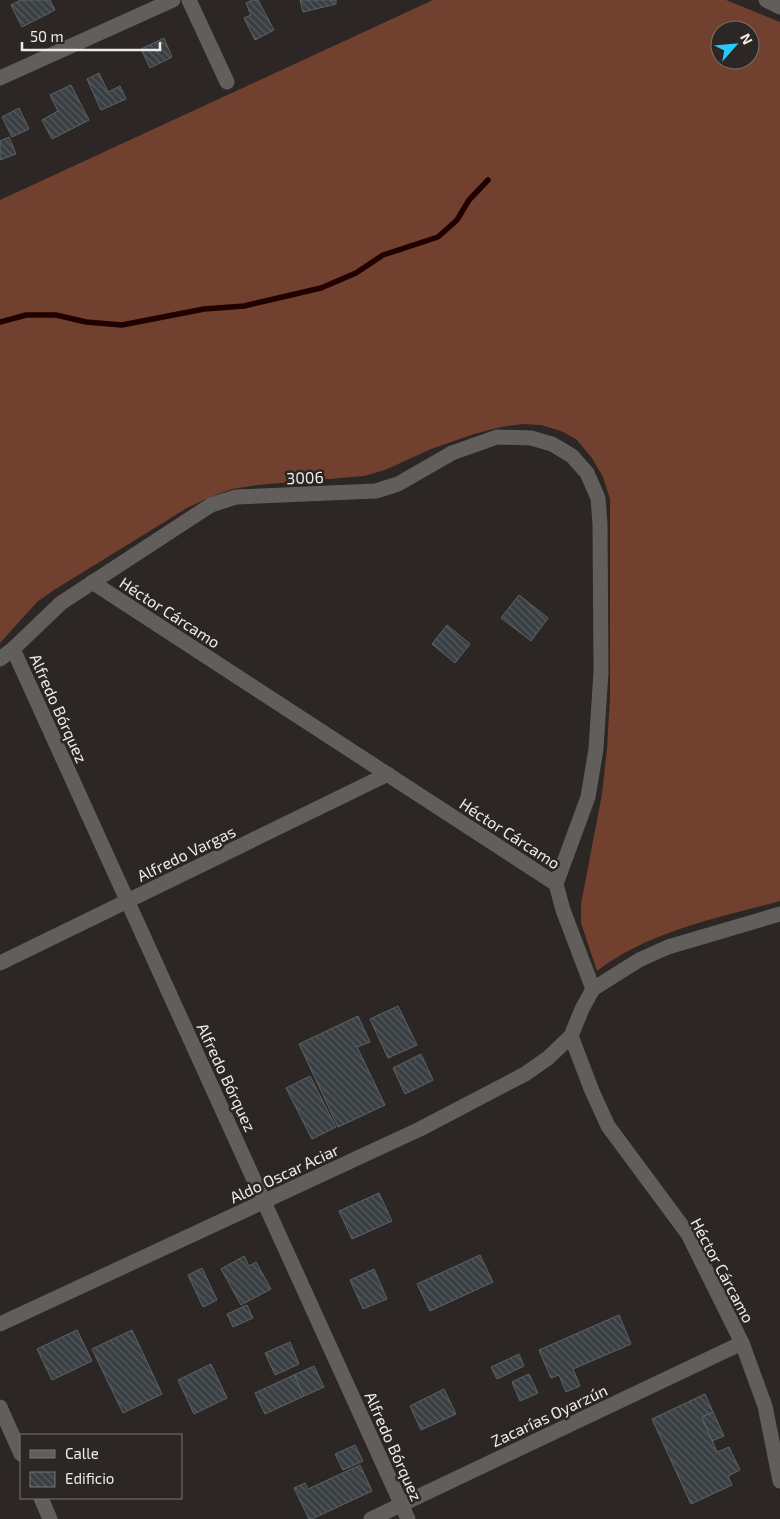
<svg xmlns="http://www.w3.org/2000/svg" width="780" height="1519" font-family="'Exo 2',sans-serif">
<defs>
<pattern id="building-back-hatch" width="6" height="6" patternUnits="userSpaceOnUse" patternTransform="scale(1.25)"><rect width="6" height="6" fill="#393f43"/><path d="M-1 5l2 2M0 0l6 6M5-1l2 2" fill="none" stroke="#565b5e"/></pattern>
</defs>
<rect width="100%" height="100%" fill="#2c2624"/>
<path fill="#72402e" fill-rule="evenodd" d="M433 0H726L780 22V901C718 918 649 931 597 971L581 923V904L602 794 607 749 610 697V499L603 477 592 458 576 439 561 431 541 425 523 424 501 427 474 434 431 449 385 470 364 476 258 485 232 489 208 498 187 508 54 590 37 602 0 643V200ZM720 30H750V60H720Z"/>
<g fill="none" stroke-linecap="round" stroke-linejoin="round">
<path stroke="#210100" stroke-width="5.5" d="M0 322 26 315H56L86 322 122 325 204 309 244 306 321 288 356 273 383 255 438 237 457 220 469 200 488 180"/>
</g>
<g fill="url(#building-back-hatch)" stroke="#5c6467">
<path d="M21 0H50L55 10 22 27 11 5Z"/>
<path d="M252 0H258L274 30 255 40 244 18 251 15 246 3Z"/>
<path d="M300 0H336V4L303 12Z"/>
<path d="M164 38 172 57 150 68 141 49Z"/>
<path d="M99 73 108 92 120 86 126 99 101 110 87 79Z"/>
<path d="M71 85 89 120 52 139 42 120 58 111 50 95Z"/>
<path d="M19 108 29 129 12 137 2 117Z"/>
<path d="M9 137 16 154 0 160V141Z"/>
<path d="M519 595 548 618 531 641 501 618Z"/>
<path d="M447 625 470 644 455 663 432 644Z"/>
<path d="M398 1006 417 1045 388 1058 370 1019Z"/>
<path d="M358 1016 370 1042 357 1047 385 1105 338 1127 299 1044Z"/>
<path d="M421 1054 433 1080 405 1094 393 1068Z"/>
<path d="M310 1076 336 1127 312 1139 286 1088Z"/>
<path d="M379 1193 392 1221 352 1239 339 1211Z"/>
<path d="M480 1255 493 1282 430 1311 417 1284Z"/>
<path d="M244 1256 249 1266 256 1262 271 1289 241 1305 221 1269Z"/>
<path d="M202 1268 217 1300 203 1307 188 1275Z"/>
<path d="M374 1269 387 1299 363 1309 350 1280Z"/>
<path d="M247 1305 253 1318 233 1327 227 1314Z"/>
<path d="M619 1315 631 1344 573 1369 580 1386 566 1392 559 1375 551 1378 539 1350Z"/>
<path d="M77 1330 92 1361 52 1380 37 1349Z"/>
<path d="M132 1330 162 1394 123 1413 92 1349Z"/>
<path d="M290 1342 299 1364 275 1375 265 1353Z"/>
<path d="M519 1354 524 1366 497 1379 491 1367Z"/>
<path d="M211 1364 227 1398 194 1414 178 1380Z"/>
<path d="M314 1366 324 1387 304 1396 294 1375Z"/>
<path d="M529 1374 538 1393 520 1401 512 1382Z"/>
<path d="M294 1375 304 1396 265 1414 255 1393Z"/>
<path d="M444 1389 456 1414 421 1430 410 1406Z"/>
<path d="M705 1394 713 1412 702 1417 717 1452 729 1447 740 1470 728 1476 732 1485 691 1504 652 1419Z"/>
<path d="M713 1412 724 1436 712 1441 702 1417Z"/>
<path d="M355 1445 363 1461 343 1470 335 1454Z"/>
<path d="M360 1465 372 1491 312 1519H309L294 1488 305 1483 308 1489Z"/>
</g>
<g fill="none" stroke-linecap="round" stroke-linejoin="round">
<g stroke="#615e5c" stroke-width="15">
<path d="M189 0 227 82"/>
<path d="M766 0 780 7"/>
<path d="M0 78 173 0"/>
<path d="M92 582 556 884 563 910 593 989"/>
<path d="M13 649 408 1519"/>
<path d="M0 659 13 649 61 603 211 505 236 497 376 491 398 484 452 453 497 437 531 438 552 444 572 456 587 473 598 498 600 524 601 672 596 749 588 797 556 884"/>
<path d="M780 914 668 947 639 960 593 989 582 1009 571 1036 592 1091 608 1126 688 1234 742 1343 765 1406 780 1481"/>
<path d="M0 963 388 774"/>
<path d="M0 1324 420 1129 525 1074 548 1058 571 1036"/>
<path d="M0 1407 21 1454"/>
<path d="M41 1498 50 1519"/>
<path d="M371 1519 742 1343"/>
</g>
</g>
<g text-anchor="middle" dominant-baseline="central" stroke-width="5" stroke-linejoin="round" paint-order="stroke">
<g font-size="16" fill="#efebe9" stroke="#2c2624">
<text transform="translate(305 477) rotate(-2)">3006</text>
<text transform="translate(170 612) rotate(33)">Héctor Cárcamo</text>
<text transform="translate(59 708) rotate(66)">Alfredo Bórquez</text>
<text transform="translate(510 833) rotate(33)">Héctor Cárcamo</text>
<text transform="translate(186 853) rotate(-26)">Alfredo Vargas</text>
<text transform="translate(227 1077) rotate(65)">Alfredo Bórquez</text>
<text transform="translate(284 1173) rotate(-25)">Aldo Oscar Aciar</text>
<text transform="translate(723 1270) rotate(62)">Héctor Cárcamo</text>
<text transform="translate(549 1415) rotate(-25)">Zacarías Oyarzún</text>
<text transform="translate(394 1446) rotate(66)">Alfredo Bórquez</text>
</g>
</g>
<rect x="20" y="1434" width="162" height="65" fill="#2c2624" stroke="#7a7573"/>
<rect x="30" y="1450" width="25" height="8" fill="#615e5c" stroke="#7a7573"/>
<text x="65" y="1459" font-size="15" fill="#efebe9">Calle</text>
<rect x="30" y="1472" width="25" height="15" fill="url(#building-back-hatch)" stroke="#7a7573"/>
<text x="65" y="1484" font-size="15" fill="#efebe9">Edificio</text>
<g transform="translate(735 45) rotate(63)"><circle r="24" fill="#2c2624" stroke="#7a7573"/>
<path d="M0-4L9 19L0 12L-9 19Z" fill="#26c9fe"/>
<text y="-8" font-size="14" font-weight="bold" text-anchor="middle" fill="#efebe9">N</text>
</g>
<path d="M22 42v8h138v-8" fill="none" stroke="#efebe9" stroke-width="2.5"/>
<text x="30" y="42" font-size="15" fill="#efebe9" stroke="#2c2624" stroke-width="4" paint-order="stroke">50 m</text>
</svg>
